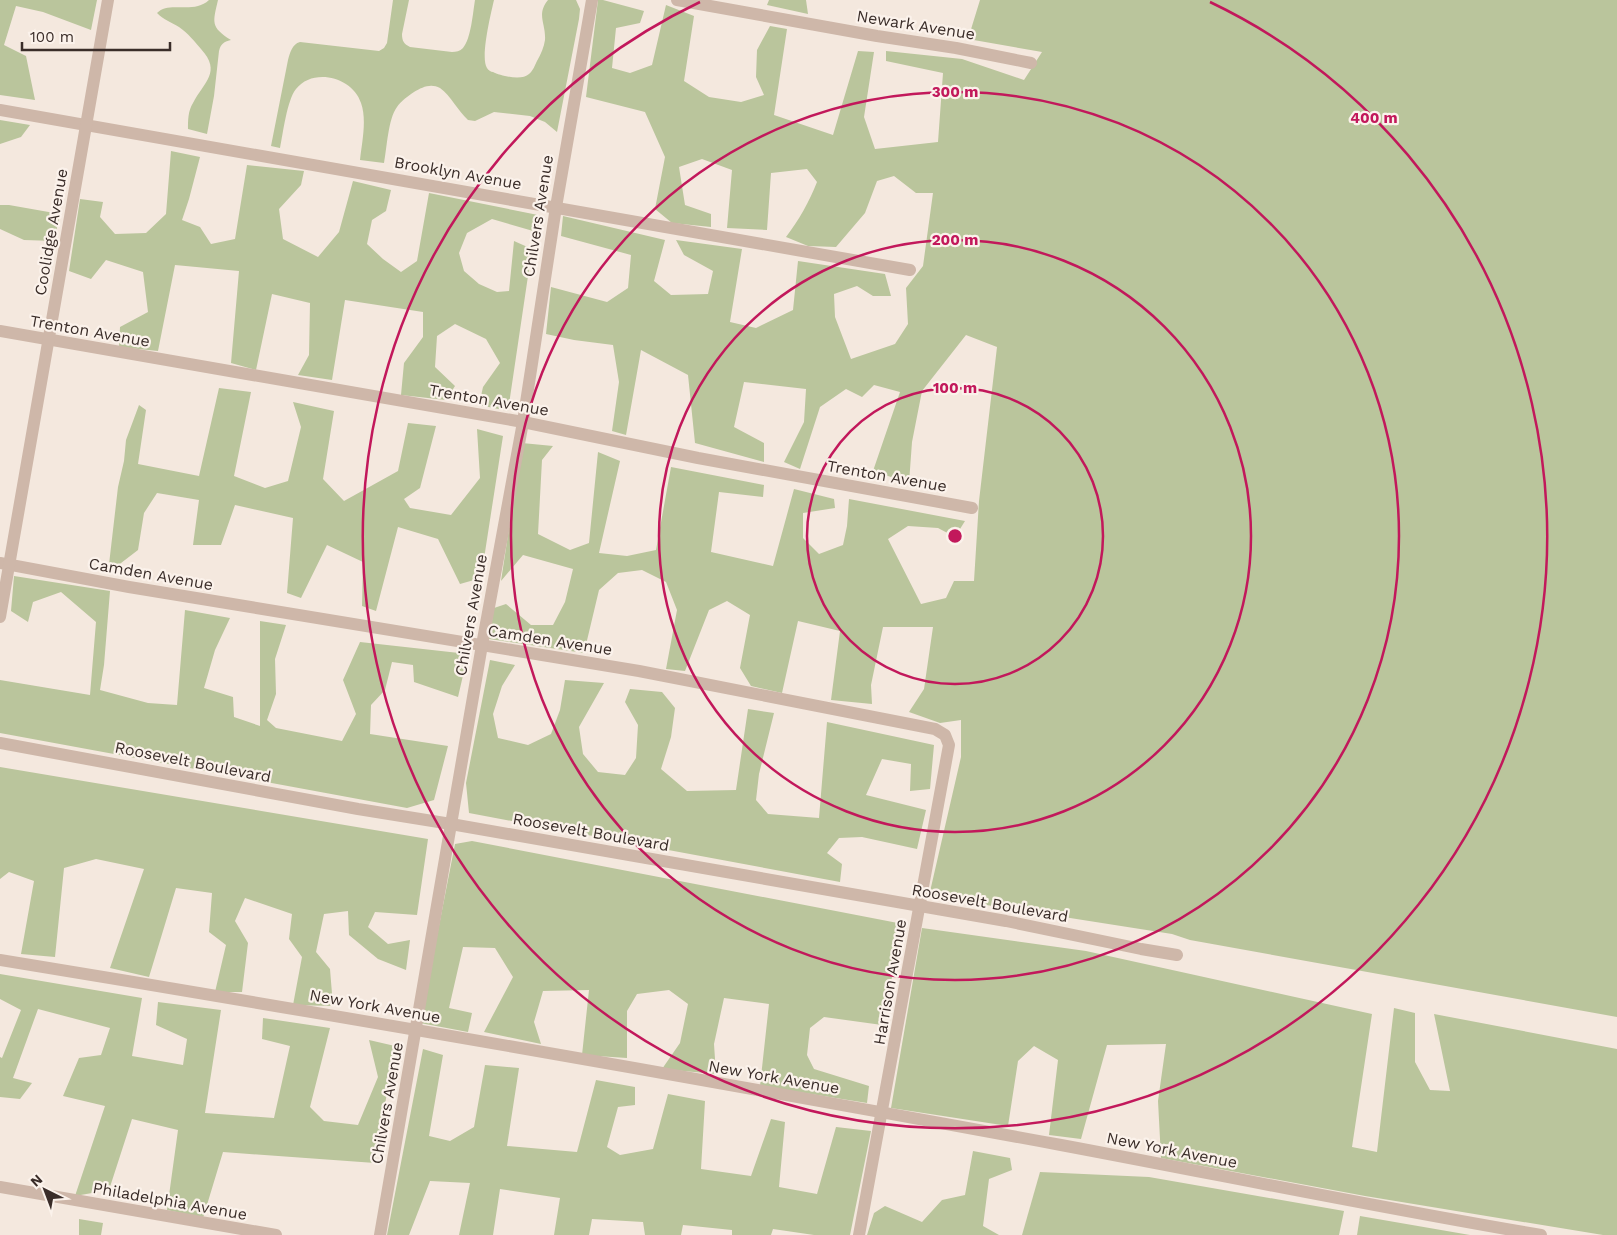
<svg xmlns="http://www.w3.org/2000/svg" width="1617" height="1235" font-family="'Work Sans',sans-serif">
<rect width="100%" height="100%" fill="#f4e8de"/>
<g fill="#bac59c">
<path d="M0 0H97L91 30 43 12 16 6 4 45 26 56 35 100 0 95Z"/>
<path d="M209 0H218C213 22 210 27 231 40 223 42 221 44 219 51L214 96 207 134 188 129C188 120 188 111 193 103 204 82 222 72 201 49 195 42 188 33 179 27 171 22 164 20 157 13 169 0 193 15 209 0Z"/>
<path d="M393 0H409L402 34C402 41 404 44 410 47L452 52C456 52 460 51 463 48 471 39 473 12 475 0H494C491 13 480 58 487 68 488 70 491 72 493 72 501 76 522 81 529 74 533 71 535 65 537 61 541 54 544 47 545 40 546 23 536 15 548 0H576L580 9 579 19 557 132 545 122 530 116 494 112 475 121 468 120C458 111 451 96 440 88 431 83 422 87 414 92 408 96 401 101 397 107 388 119 387 148 384 163L360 160C362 142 367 120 361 103 353 77 313 67 296 89 287 100 283 134 280 148L271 146 288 60C290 53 292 44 300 42L379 51 384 48 387 43Z"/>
<path d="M598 0H603L644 11 640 23 616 28 612 68 630 73 652 65 666 5 694 16 684 81 709 97 741 102 764 95 756 77 757 50 770 26 787 29 774 115 833 135 858 51 874 52 864 117 875 149 938 142 943 73 886 61V51L962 59 1024 80 1042 52 968 39 980 0H1617V1017L1190 940 1172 934 929 896 961 757V720L940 723 909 712 924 689 933 627H883L871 685 872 704 831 700 840 631 798 621 782 693 751 686 740 668 750 615 727 601 709 610 685 671 666 669 677 610 666 582 642 570 618 573 599 590 584 653 489 639 494 608 506 604 531 625H553L565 602 573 569 523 555 501 581 522 443 553 446 542 460 538 534 570 550 589 543 598 452 620 461 599 553 627 556 656 550 671 467 764 485 763 497 719 492 711 552 773 566 794 489 834 499 835 508 803 513V538L819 554 843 545 847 526 849 499 965 521 955 537 938 528 908 526 888 539 921 604 946 598 954 581H974L979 501 997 347 966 335 922 391 912 442 909 483 873 471 900 392 874 385 862 397 846 389 820 407 800 469 784 462 804 422 806 389 744 382 734 427 764 443V462L695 443 688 375 641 350 626 435 612 431 619 382 613 345 574 340 546 334 551 287 607 302 628 288 631 255 561 236 563 216 665 240 654 281 671 295 708 294 713 271 684 255 676 240 742 249 730 322 756 328 793 310 798 261 885 274 891 296H873L857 286 834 294 835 317 851 359 895 344 908 324 906 288 923 266 933 193H916L894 176 877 181 865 213 836 247 808 246 786 237C799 220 809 202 817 182L807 169 771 173 767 230 727 228 732 170 702 159 679 167 685 205 711 214V227L672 223 655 209 665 157 645 112 586 97Z"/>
<path d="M769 0H806L808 14 767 5Z"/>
<path d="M0 120 30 125 21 137 0 144Z"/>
<path d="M171 151 200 157 189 199 182 220 200 227 211 244 235 239 247 165 304 171 301 185 279 209 283 239 318 257 339 232 353 181 391 190 386 211 372 220 367 244 383 259 401 272 417 261 429 193 543 216 540 233 492 219 467 233 459 253 464 271 479 284 497 292 509 291 514 241 532 249 508 411 479 405 483 387 500 363 486 339 455 324 437 336 435 367 455 386 446 400 401 395 404 363 423 337V312L345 300 332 380 298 375 309 355 310 303 272 294 256 370 231 363 239 271 175 265 158 351 119 347 120 327 148 312 143 272 106 260 91 279 69 271 80 199 103 202 100 217 115 234 146 233 166 214Z"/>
<path d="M0 205H9L60 214 54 241 24 240 0 229Z"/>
<path d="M219 388 251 392 234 476 265 488 288 481 301 427 293 402 334 411 323 479 344 501 398 471 408 423 436 426 420 488 404 499 410 508 451 515 480 478 477 429 503 436 481 578 460 584 438 539 398 527 376 611 362 606 363 562 327 545 301 598 287 593 293 518 235 505 221 545H193L199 500 157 493 144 513 138 550 108 573 118 487 124 461 126 440 139 405 146 410 138 464 199 476Z"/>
<path d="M14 576 110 591 104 665 100 690 148 703 177 705 185 610 230 618 215 650 204 688 233 697 234 717 260 726V621L286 625 275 659 276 694 267 720 276 728 342 741 356 714 343 680 360 642 468 654 458 697 414 682 413 665 392 662 385 690 371 705 370 734 448 746 434 800 407 808 0 733V680L90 695 96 622 61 592 33 602 28 622 11 611Z"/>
<path d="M490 660 515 665 502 686 493 714 498 738 528 745 551 734 560 710 565 680 604 683 579 727 583 754 598 772 625 775 636 758 638 725 625 702 630 689 662 692 675 708 671 737 661 769 687 791 736 790 748 709 774 713 759 774 756 800 768 814 819 818 827 722 934 745 930 789 910 791 911 764 882 759 866 795 926 810 917 849 862 837 839 838 827 853 842 864 840 882 469 813 466 783Z"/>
<path d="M0 767 428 839 417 915 375 912 368 927 388 944 410 940 406 970 378 959 349 935 348 911 324 914 316 952 330 969 333 1006 293 1005 302 957 289 939 292 914 245 898 235 921 248 943 242 992H215L226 945 209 932 212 893 176 888 149 977 110 968 144 869 96 859 64 868 55 957 21 954 34 881 9 872 0 879Z"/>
<path d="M472 841 903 924 882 1025 824 1017 810 1028 807 1055 814 1069 869 1086 867 1103 760 1086 769 1004 724 998 714 1044 716 1074 662 1069 680 1043 688 1004 669 990 637 994 627 1011V1058L582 1055 589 990 543 991 534 1022 541 1044 484 1032 513 977 495 948 463 947 449 1008 472 1013 468 1032 420 1023 455 844Z"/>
<path d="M922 928 1086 951 1372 1014 1352 1147 1377 1152 1394 1008 1415 1013V1062L1430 1090 1450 1091 1434 1014 1617 1049V1235H1603L1365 1196 1161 1158 1158 1101 1166 1044 1107 1045 1081 1139 1049 1135 1058 1060 1034 1046 1018 1061 1008 1126 891 1108Z"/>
<path d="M0 974 142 998 132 1056 183 1065 187 1039 156 1025 158 1002 221 1010 205 1113 274 1118 290 1046 262 1039 263 1018 330 1028 310 1107 324 1121 358 1125 378 1077 369 1040 395 1046 375 1163 223 1152 203 1218 167 1210 178 1130 132 1119 109 1190 75 1196 105 1106 63 1096 79 1058 101 1055 110 1028 38 1009 13 1078 32 1083 20 1099 0 1097V1057L2 1058 21 1010 0 999Z"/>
<path d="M423 1049 443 1055 429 1136 450 1141 474 1127 485 1065 519 1068 507 1146 577 1152 596 1080 635 1087V1105L618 1107 607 1147 620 1155 653 1149 668 1094 705 1101 701 1169 751 1176 771 1119 785 1122 779 1187 817 1194 836 1127 871 1131 850 1235H814L773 1229 771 1235H732V1230L683 1225 681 1235H645L643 1222 592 1219 589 1235H554L560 1198 500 1189 493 1235H459L470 1183 430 1181 409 1235H387Z"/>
<path d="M973 1151 1010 1158 1012 1170 989 1179 983 1226 999 1235H867L874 1213 885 1206 922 1222 942 1200 965 1195Z"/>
<path d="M1040 1172 1149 1177 1344 1211 1339 1235H1022Z"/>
<path d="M1360 1216 1470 1235H1357Z"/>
<path d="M79 1219 103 1223 101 1235H79Z"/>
</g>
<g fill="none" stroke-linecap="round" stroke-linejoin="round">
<g stroke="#ceb7a9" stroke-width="12">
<path d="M677 0 877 36 956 48 1031 63"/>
<path d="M0 110 910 270"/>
<path d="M0 331 523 422 698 458 972 508"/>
<path d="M0 563 129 587 639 671 935 729 945 735 949 745 859 1235"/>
<path d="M0 617 108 0"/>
<path d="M0 743 358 809 451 824 1006 921 1141 949 1177 955"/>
<path d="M0 960C354 1018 708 1080 1061 1145 1221 1175 1380 1208 1541 1235"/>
<path d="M0 1187 276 1235"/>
<path d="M380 1235 482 645 523 422 556 207 592 0"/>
</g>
</g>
<g fill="none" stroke="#c2185b" stroke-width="2.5">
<circle cx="955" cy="536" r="148"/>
<circle cx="955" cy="536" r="296"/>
<circle cx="955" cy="536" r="444"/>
<path d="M1210 2A592 592 0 1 1 700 2"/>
</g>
<g text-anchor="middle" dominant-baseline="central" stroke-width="4.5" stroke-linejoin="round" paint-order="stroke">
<g font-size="16" fill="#3a2d29" stroke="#fbf2eb">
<text transform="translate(916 25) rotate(9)">Newark Avenue</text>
<text transform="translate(458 173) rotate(10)">Brooklyn Avenue</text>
<text transform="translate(538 216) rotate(-81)">Chilvers Avenue</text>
<text transform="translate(51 232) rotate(-80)">Coolidge Avenue</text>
<text transform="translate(90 331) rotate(10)">Trenton Avenue</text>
<text transform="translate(489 400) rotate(10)">Trenton Avenue</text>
<text transform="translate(887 476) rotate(10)">Trenton Avenue</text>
<text transform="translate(151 574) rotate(10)">Camden Avenue</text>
<text transform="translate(471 615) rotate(-80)">Chilvers Avenue</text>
<text transform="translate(550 640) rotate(9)">Camden Avenue</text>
<text transform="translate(193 762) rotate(11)">Roosevelt Boulevard</text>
<text transform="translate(591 832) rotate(10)">Roosevelt Boulevard</text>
<text transform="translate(990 903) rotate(10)">Roosevelt Boulevard</text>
<text transform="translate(890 982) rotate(-80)">Harrison Avenue</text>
<text transform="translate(375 1006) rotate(10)">New York Avenue</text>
<text transform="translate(774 1077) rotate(10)">New York Avenue</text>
<text transform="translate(387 1103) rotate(-80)">Chilvers Avenue</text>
<text transform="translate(1172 1150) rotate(11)">New York Avenue</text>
<text transform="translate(170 1201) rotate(10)">Philadelphia Avenue</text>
</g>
</g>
<circle cx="955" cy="536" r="8" fill="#c2185b" stroke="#fbf2eb" stroke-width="2.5"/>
<g font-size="15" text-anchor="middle" font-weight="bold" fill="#c2185b" stroke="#fbf2eb" stroke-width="4.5" stroke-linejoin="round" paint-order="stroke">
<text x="955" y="97">300 m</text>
<text x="1374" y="123">400 m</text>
<text x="955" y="245">200 m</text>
<text x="955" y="393">100 m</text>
</g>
<g transform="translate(45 1190) rotate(318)" stroke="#fbf2eb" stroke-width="4" paint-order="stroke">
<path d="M0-4L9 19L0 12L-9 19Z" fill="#3a2d29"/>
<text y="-8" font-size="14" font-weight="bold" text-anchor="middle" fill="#3a2d29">N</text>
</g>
<path d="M22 42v8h148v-8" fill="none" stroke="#3a2d29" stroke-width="2.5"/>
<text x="30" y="42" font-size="15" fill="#3a2d29" stroke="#fbf2eb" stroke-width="4" paint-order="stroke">100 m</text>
</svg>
